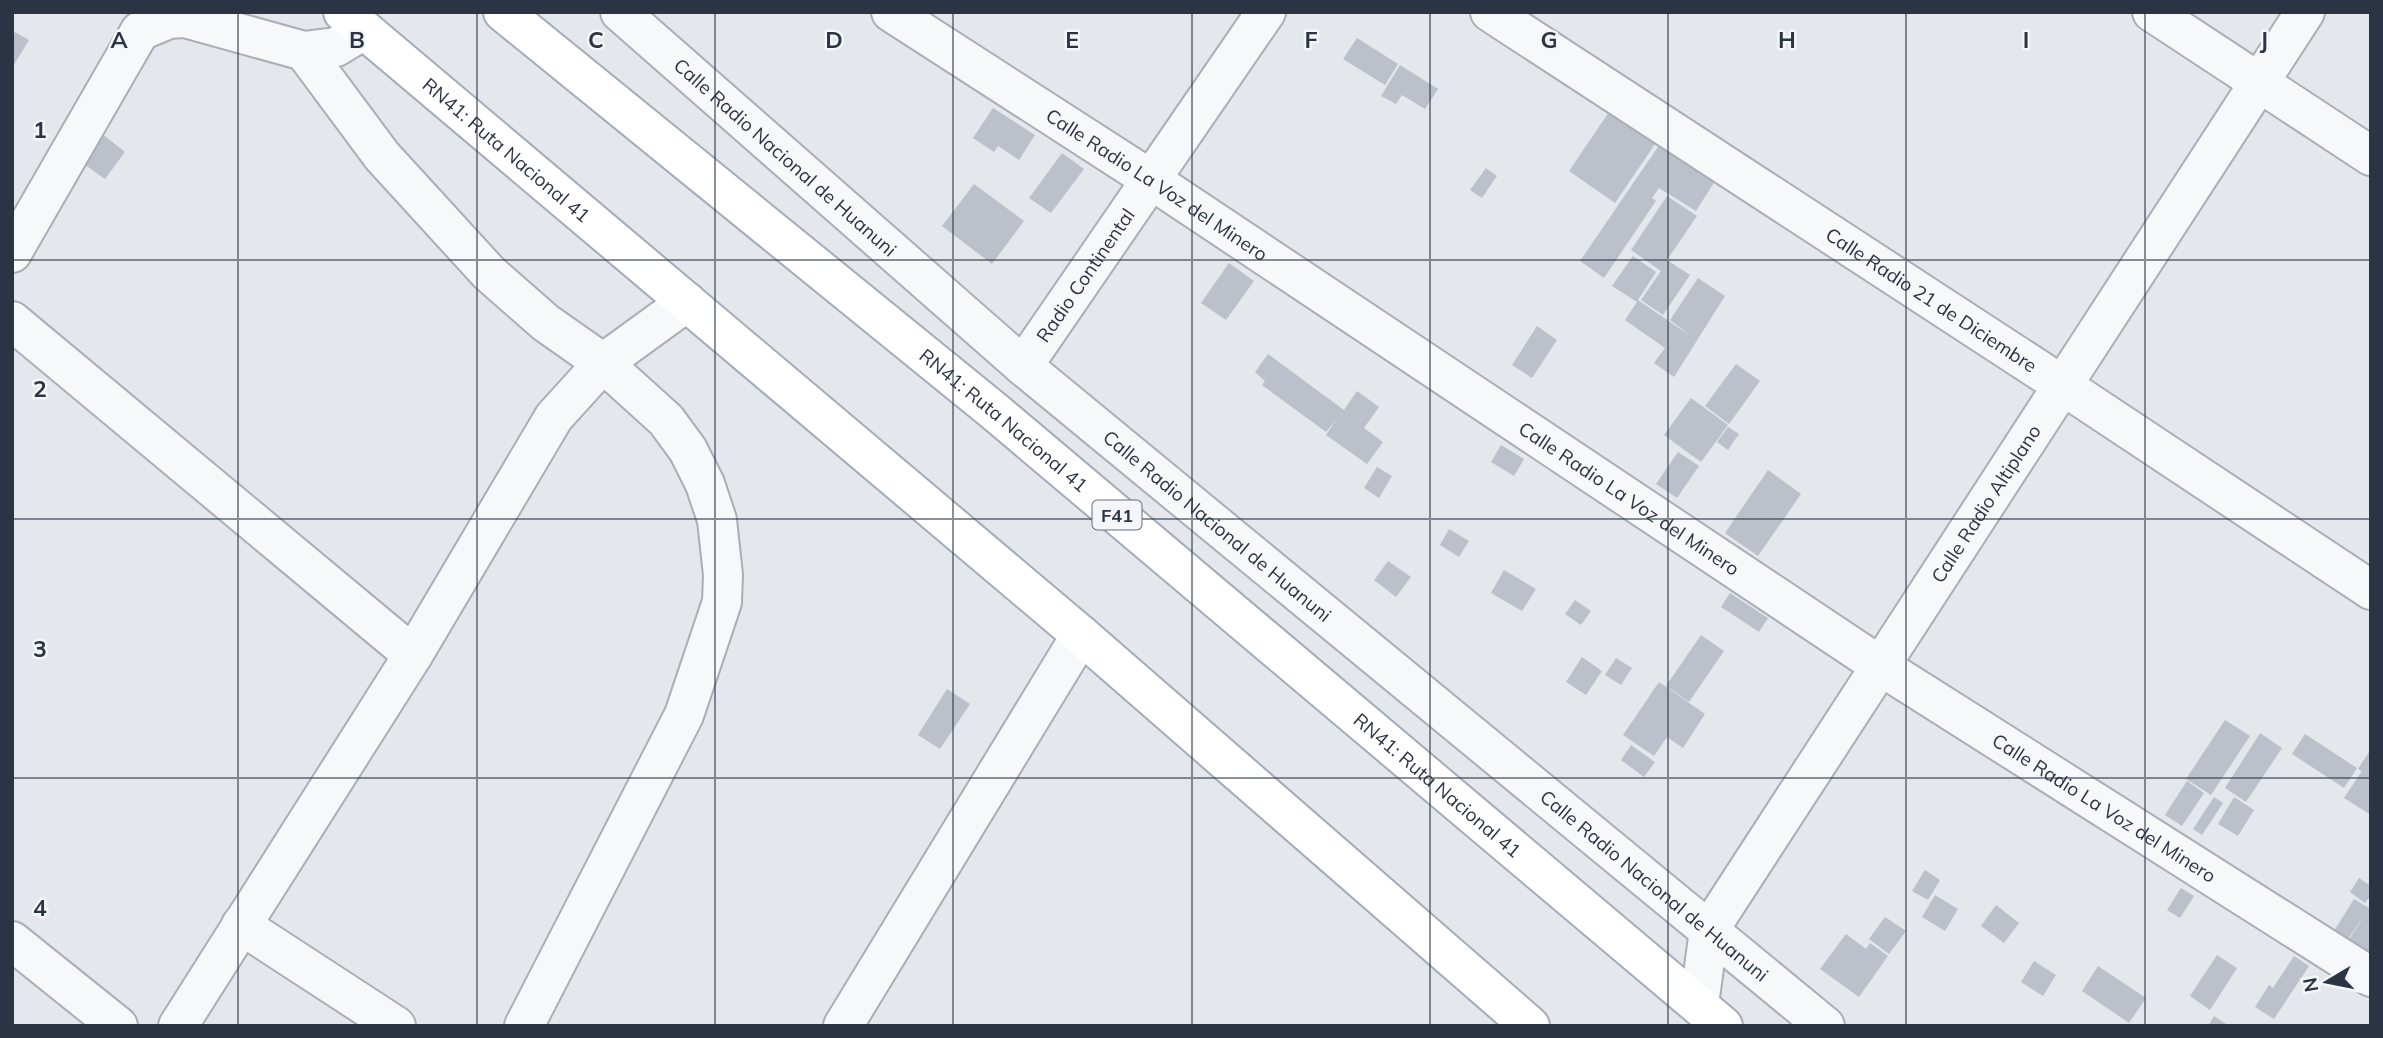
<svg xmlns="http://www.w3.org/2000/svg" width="2383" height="1038" font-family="Mulish,sans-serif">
<rect width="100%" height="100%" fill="#e4e7ec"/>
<g fill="#bbc0ca">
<path d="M15 32 29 40 12 68V36Z"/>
<path d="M1357 38 1398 64 1385 85 1343 59Z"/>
<path d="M1400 65 1438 89 1425 109 1402 95 1396 104 1381 96Z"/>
<path d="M993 108 1035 135 1019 160 998 146 994 152 973 138Z"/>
<path d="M1609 112 1655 144 1615 203 1569 171Z"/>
<path d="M102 134 125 152 105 179 81 162Z"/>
<path d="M1662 141 1717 178 1696 211 1659 188 1652 198 1656 201 1604 278 1580 261Z"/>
<path d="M1062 153 1084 169 1051 213 1029 198Z"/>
<path d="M1486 168 1497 176 1482 198 1470 190Z"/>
<path d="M974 184 1024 221 992 264 942 226Z"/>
<path d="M1667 196 1697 216 1667 260 1690 275 1663 315 1641 300 1661 271 1631 250Z"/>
<path d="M1633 256 1656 272 1638 300 1692 337 1670 320 1698 278 1725 296 1674 377 1654 363 1665 348 1625 320 1637 302 1612 286Z"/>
<path d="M1229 263 1254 281 1226 320 1201 303Z"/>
<path d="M1537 326 1557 340 1532 378 1512 365Z"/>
<path d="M1268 354 1344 410 1357 391 1379 407 1364 428 1383 442 1367 464 1326 435 1336 420 1326 432 1262 385 1265 381 1255 372Z"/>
<path d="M1736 364 1760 381 1729 424 1705 406Z"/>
<path d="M1691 398 1728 425 1701 462 1664 435Z"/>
<path d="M1728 427 1739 434 1728 450 1717 442Z"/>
<path d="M1501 445 1524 459 1514 476 1491 462Z"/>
<path d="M1678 452 1699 466 1677 498 1656 484Z"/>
<path d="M1377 467 1392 476 1379 498 1364 488Z"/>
<path d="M1768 470 1801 494 1758 556 1725 533Z"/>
<path d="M1449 529 1469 541 1459 557 1440 545Z"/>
<path d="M1388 561 1411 577 1396 597 1374 580Z"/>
<path d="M1504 570 1536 589 1522 611 1491 593Z"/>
<path d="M1730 593 1768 618 1759 632 1721 607Z"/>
<path d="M1575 600 1591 611 1581 625 1565 614Z"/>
<path d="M1701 635 1724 651 1689 702 1666 686Z"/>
<path d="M1582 657 1602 671 1586 695 1566 682Z"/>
<path d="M1616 658 1632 668 1621 685 1605 675Z"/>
<path d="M1659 682 1705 714 1683 748 1667 737 1654 756 1623 735Z"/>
<path d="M947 689 970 704 940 749 918 735Z"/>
<path d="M2225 720 2250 736 2211 795 2186 779Z"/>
<path d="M2260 733 2282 748 2246 802 2225 788Z"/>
<path d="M2305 734 2357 768 2344 788 2292 754Z"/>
<path d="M1631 745 1655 762 1644 777 1621 760Z"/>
<path d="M2371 749V815L2344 798 2362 771 2358 769Z"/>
<path d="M2187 781 2204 793 2182 826 2165 815Z"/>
<path d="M2214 797 2223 803 2202 835 2193 829Z"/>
<path d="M2234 797 2254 810 2238 836 2218 824Z"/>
<path d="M1925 870 1940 880 1928 900 1912 891Z"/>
<path d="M2359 878 2371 886V895L2365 903 2350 892Z"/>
<path d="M2181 888 2194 896 2180 918 2167 910Z"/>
<path d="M1935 895 1958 909 1945 931 1922 917Z"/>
<path d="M2354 899 2369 908 2371 905V958L2347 943 2367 911 2347 941 2334 931Z"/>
<path d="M1996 905 2019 923 2004 943 1981 926Z"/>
<path d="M1885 917 1906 931 1889 954 1869 939Z"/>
<path d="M1846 934 1866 949 1870 943 1888 956 1859 997 1820 969Z"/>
<path d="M2217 955 2237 968 2210 1010 2190 996Z"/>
<path d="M2294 956 2309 966 2274 1019 2255 1007 2269 985 2273 988Z"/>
<path d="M2034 961 2056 975 2043 996 2021 982Z"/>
<path d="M2098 966 2146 998 2129 1023 2082 991Z"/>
<path d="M2214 1016 2229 1026H2208Z"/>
</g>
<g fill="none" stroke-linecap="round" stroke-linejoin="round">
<g stroke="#a9aeb7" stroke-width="42">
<g id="minor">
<path id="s1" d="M620 12 1023 366 1825 1026"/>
<path id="s2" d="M891 12 1153 181 1882 667 2371 977"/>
<path id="s3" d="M1490 12 2062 385 2371 590"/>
<path d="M2152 12 2371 156"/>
<path d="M304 51 382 156 489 273 546 323 603 363 666 420 688 450 705 484 717 520 723 575 722 602 684 715 524 1026"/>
<path d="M12 253 140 31 169 19 185 18 304 51 336 47 364 30"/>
<path d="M12 321 413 655"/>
<path id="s4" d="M1023 366 1266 12"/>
<path d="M241 925 396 1026"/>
<path d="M12 941 118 1026"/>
<path id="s5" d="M1699 1005 1709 930 2305 12"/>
<path d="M178 1026 413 655 554 417 603 363 687 302"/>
<path d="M843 1026 1081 635"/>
</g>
</g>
<g stroke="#a3abb8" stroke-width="42">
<g id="major">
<path id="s6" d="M343 12 1081 635 1530 1026"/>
<path id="s7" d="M503 12 994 411 1723 1026"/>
</g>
</g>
<use href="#minor" stroke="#f7f8fa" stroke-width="38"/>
<use href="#major" stroke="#fff" stroke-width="38"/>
</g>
<path fill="none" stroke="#2b3445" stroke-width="2" stroke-opacity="0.55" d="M238 12V1026M477 12V1026M715 12V1026M953 12V1026M1192 12V1026M1430 12V1026M1668 12V1026M1906 12V1026M2145 12V1026M12 260H2371M12 519H2371M12 778H2371"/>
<g text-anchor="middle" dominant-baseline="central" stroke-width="5" stroke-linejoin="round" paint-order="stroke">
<rect fill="#f4f6f9" stroke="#676e7b" stroke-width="2" x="1092.5" y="500.5" width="49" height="29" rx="5"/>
<g font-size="18" font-weight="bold" fill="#2b3445">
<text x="1117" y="515">F41</text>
</g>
<g font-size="19" fill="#2b3445" stroke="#f4f6f9">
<text stroke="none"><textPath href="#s6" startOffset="214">RN41: Ruta Nacional 41</textPath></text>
<text stroke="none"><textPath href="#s1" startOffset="220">Calle Radio Nacional de Huanuni</textPath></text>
<text stroke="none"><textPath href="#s2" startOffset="317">Calle Radio La Voz del Minero</textPath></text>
<text stroke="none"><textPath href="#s4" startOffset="110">Radio Continental</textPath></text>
<text stroke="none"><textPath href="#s3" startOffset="527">Calle Radio 21 de Diciembre</textPath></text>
<text stroke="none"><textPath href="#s7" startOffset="646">RN41: Ruta Nacional 41</textPath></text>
<text stroke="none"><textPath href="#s2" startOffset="884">Calle Radio La Voz del Minero</textPath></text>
<text stroke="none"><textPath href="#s5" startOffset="584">Calle Radio Altiplano</textPath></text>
<text stroke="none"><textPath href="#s1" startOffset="788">Calle Radio Nacional de Huanuni</textPath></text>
<text stroke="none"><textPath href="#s7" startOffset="1213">RN41: Ruta Nacional 41</textPath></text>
<text stroke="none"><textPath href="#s2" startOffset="1451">Calle Radio La Voz del Minero</textPath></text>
<text stroke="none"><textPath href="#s1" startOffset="1354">Calle Radio Nacional de Huanuni</textPath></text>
</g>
</g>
<g font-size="23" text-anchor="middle" font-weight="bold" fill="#2b3445" stroke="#f4f6f9" stroke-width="5" stroke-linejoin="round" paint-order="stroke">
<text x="119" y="48">A</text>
<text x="357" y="48">B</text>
<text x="596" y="48">C</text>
<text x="834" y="48">D</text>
<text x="1072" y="48">E</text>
<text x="1311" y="48">F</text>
<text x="1549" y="48">G</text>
<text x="1787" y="48">H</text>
<text x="2026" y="48">I</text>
<text x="2264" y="48">J</text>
<text x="40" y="138">1</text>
<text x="40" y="397">2</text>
<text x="40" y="657">3</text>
<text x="40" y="916">4</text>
</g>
<rect width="2383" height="1038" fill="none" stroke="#2b3445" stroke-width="28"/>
<g transform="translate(2327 982) rotate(260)" stroke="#f4f6f9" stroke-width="5" paint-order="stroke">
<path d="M0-5L12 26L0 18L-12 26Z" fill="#2b3445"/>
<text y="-10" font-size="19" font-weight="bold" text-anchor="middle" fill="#2b3445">N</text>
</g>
</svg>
